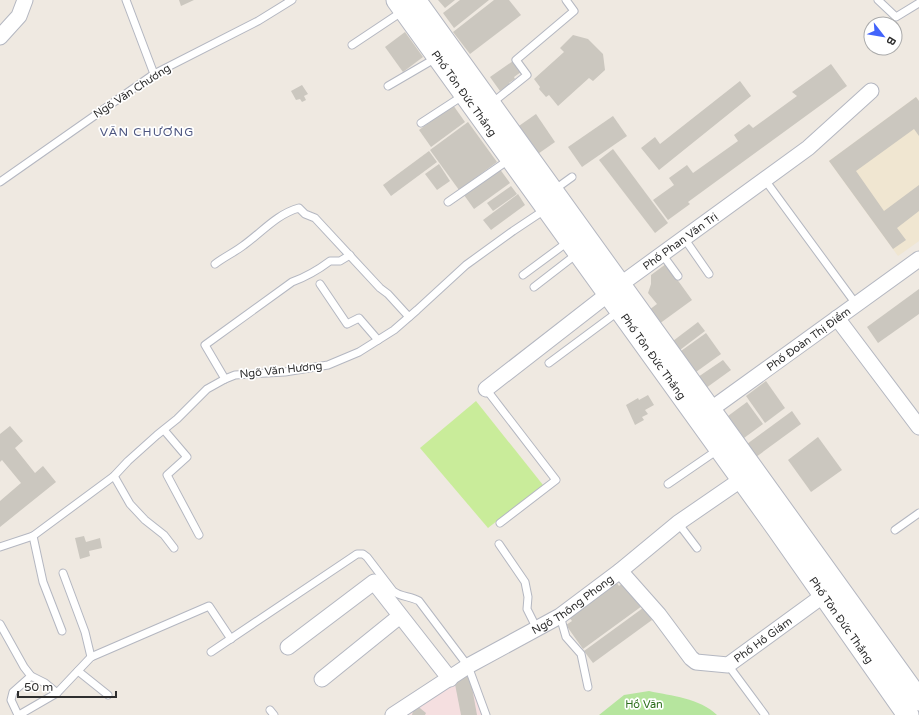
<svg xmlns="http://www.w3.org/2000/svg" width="919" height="715" font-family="'Varela Round',sans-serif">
<rect width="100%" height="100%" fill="#efe9e1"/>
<path fill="#f0e6d1" d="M916 97 919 101V241L898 256 829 161Z"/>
<path fill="#f5dfe0" d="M468 669 484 715H410L413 705Z"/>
<path fill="#b6e59e" d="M649 691C671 696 700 698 717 715H599L624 695Z"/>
<path fill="#c9ec9a" d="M476 401 543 485 488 528 420 448Z"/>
<g fill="#cbc7bf">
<path d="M179 0H194L181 6Z"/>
<path d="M438 0H455L445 8Z"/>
<path d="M460 0H489L454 28 443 13Z"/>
<path d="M494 0H509L521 15 470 54 453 32Z"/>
<path d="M405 32 423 57 403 72 385 47Z"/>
<path d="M573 35 588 39 603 54 605 70 593 81 589 78 558 106 549 95 546 97 539 89 540 87 534 79 564 52 560 48Z"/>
<path d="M513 61 521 72 514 77 515 79 509 83 510 85 500 91 490 77Z"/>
<path d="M831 64 847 86 688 202 690 204 668 220 653 200 674 185 669 178 687 165 693 173 738 141 734 135 749 124 753 128 797 96 792 92Z"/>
<path d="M740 81 751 96 659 170 641 148 655 137 660 144Z"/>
<path d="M302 85 308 94 304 96 306 100 302 102 300 99 296 100 291 91Z"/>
<path d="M916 97 919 101V136L914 129 856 171 884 211 919 185V211L897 228 906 240 893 249 829 161Z"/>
<path d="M453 105 465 122 431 147 419 130Z"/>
<path d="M536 114 555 142 535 156 516 128Z"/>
<path d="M613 116 627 136 582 167 568 147Z"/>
<path d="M468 122 497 162 459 190 430 150Z"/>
<path d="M613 149 668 223 655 233 599 160Z"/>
<path d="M429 151 437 162 391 196 383 185Z"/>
<path d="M439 164 450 181 437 190 425 174Z"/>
<path d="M499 168 510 183 474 209 464 195Z"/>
<path d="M511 186 517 194 493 211 487 203Z"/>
<path d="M518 194 525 205 491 230 483 220Z"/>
<path d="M666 264 692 300 659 324 649 310 657 304 648 293 651 284V275Z"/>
<path d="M919 289V314L878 343 867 327Z"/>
<path d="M698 322 705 331 680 350 673 341Z"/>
<path d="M706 333 721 354 696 372 681 351Z"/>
<path d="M723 360 731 370 706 388 698 377Z"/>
<path d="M766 381 785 408 765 423 746 396Z"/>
<path d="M648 395 654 405 645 410 648 414 642 417 644 420 635 425 626 405 638 398 639 400Z"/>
<path d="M747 402 763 424 744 438 728 416Z"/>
<path d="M792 411 801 424 756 457 747 444Z"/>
<path d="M10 426 23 441 15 448 35 473 43 466 56 482 0 527V501L21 483 2 460 0 462V434Z"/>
<path d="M818 437 842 470 811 492 788 460Z"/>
<path d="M84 536 86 542 100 538 102 548 89 551 90 556 80 559 75 538Z"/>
<path d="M616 582 619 586 624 582 642 606 583 649 566 625 572 621 569 617Z"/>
<path d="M643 608 652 620 593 663 584 651Z"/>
<path d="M470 676 477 715H461L454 679Z"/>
<path d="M415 704 426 713 425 715H412Z"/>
</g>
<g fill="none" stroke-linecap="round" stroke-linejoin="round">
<g stroke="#b4b7c1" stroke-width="9">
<g id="service">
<path d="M126 0 154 74"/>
<path d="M878 0 896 17 919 3"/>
<path d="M352 45 403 11"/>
<path d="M388 86 436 58"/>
<path d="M492 103 527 75 516 60 574 11 566 0"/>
<path d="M421 123 464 95"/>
<path d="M765 180 856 304"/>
<path d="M0 182 154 74 258 21 292 0"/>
<path d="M554 190 572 177"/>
<path d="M448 202 510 159"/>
<path d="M684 238 709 274"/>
<path d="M662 254 678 276"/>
<path d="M215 264C224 257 235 252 244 245 262 232 277 214 299 208L305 214 315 218 380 288 388 294 409 317"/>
<path d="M523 275 569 241"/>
<path d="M320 284 347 324 359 318 378 340"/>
<path d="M534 287 578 253"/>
<path d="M549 363 619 311"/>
<path d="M225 379 205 345 292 282C306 277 318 270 330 261H340L350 255"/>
<path d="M486 389 556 480 500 523"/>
<path d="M164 430 187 457 167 475 199 535"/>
<path d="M114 476 130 504 145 520 164 535 174 548"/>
<path d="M668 484 719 449"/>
<path d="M678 523 697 548"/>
<path d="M895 530 919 513"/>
<path d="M33 536 43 582 62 631"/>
<path d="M499 544 525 582 528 597 527 609 537 629"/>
<path d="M0 547 33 536 114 476 128 461 157 435 177 419 207 389 225 379 235 375 285 372 328 365 359 352 394 330 417 310 466 265 513 231 546 209"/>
<path d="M63 573 85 632 91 657"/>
<path d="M560 616 566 637 581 654 588 687"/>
<path d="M0 624 24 667 31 676 45 683 57 693"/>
<path d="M211 652 357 554H363L367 557 393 591C400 597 410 596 419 601L468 666 486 715"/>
<path d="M728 665 765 715"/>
<path d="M78 671 108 695"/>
<path d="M270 710 274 715"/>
<path d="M18 715 11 700 13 692 31 676"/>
<path d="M19 715 57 693 91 657 209 606 231 639"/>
</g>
</g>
<g stroke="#b4b7c1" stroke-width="17">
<g id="minor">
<path d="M0 37 19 16 25 0"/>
<path d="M837 318 919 427"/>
<path id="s1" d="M486 389 621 284 808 148 871 91"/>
<path id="s2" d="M703 415 919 259"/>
<path id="s3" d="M620 571 659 615 691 658 696 662 728 665 824 595"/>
<path d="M288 647 374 582 450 679"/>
<path d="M322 679 400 616"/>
<path id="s4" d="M393 715 468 666 560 616 620 571 678 523 742 479"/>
</g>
</g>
<g stroke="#b4b7c1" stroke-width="23">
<g id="secondary">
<path id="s5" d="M397 0 777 528 908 715"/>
<path d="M415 0 919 700"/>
</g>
</g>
<use href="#service" stroke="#fff" stroke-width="7"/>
<use href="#minor" stroke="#fff" stroke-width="15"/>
<use href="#secondary" stroke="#fff" stroke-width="21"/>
</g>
<g text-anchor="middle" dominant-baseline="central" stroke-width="3.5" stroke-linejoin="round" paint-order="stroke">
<g font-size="11" fill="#2e2e2e" stroke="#fff">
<text transform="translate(132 91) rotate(-33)">Ngõ Văn Chương</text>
<text stroke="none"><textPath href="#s5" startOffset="115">Phố Tôn Đức Thắng</textPath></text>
<text stroke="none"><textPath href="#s1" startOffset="244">Phố Phan Văn Trị</textPath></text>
<text stroke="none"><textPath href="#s2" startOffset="130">Phố Đoàn Thị Điểm</textPath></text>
<text stroke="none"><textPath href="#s5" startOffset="439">Phố Tôn Đức Thắng</textPath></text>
<text transform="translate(281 370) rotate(-6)">Ngõ Văn Hương</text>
<text stroke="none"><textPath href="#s4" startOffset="211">Ngõ Thông Phong</textPath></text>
<text stroke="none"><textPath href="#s5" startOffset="763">Phố Tôn Đức Thắng</textPath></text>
<text stroke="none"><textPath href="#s3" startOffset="194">Phố Hồ Giám</textPath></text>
</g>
<g font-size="11" fill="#2c6e1b" stroke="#fff">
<text x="644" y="704">Hồ Văn</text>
</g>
<g font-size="12" letter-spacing="1" fill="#4d5680" stroke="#fff">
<text x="147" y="132">VĂN CHƯƠNG</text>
</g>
</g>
<g transform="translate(883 36) rotate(121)"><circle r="19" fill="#ffffff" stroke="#ababab"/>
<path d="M0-3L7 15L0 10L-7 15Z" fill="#4264fb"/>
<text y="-6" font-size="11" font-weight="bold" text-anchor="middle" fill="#2e2e2e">B</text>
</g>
<path d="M18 691v6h98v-6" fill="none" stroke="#2e2e2e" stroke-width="2"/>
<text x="24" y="691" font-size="12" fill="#2e2e2e" stroke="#ffffff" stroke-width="3" paint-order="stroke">50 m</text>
</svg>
